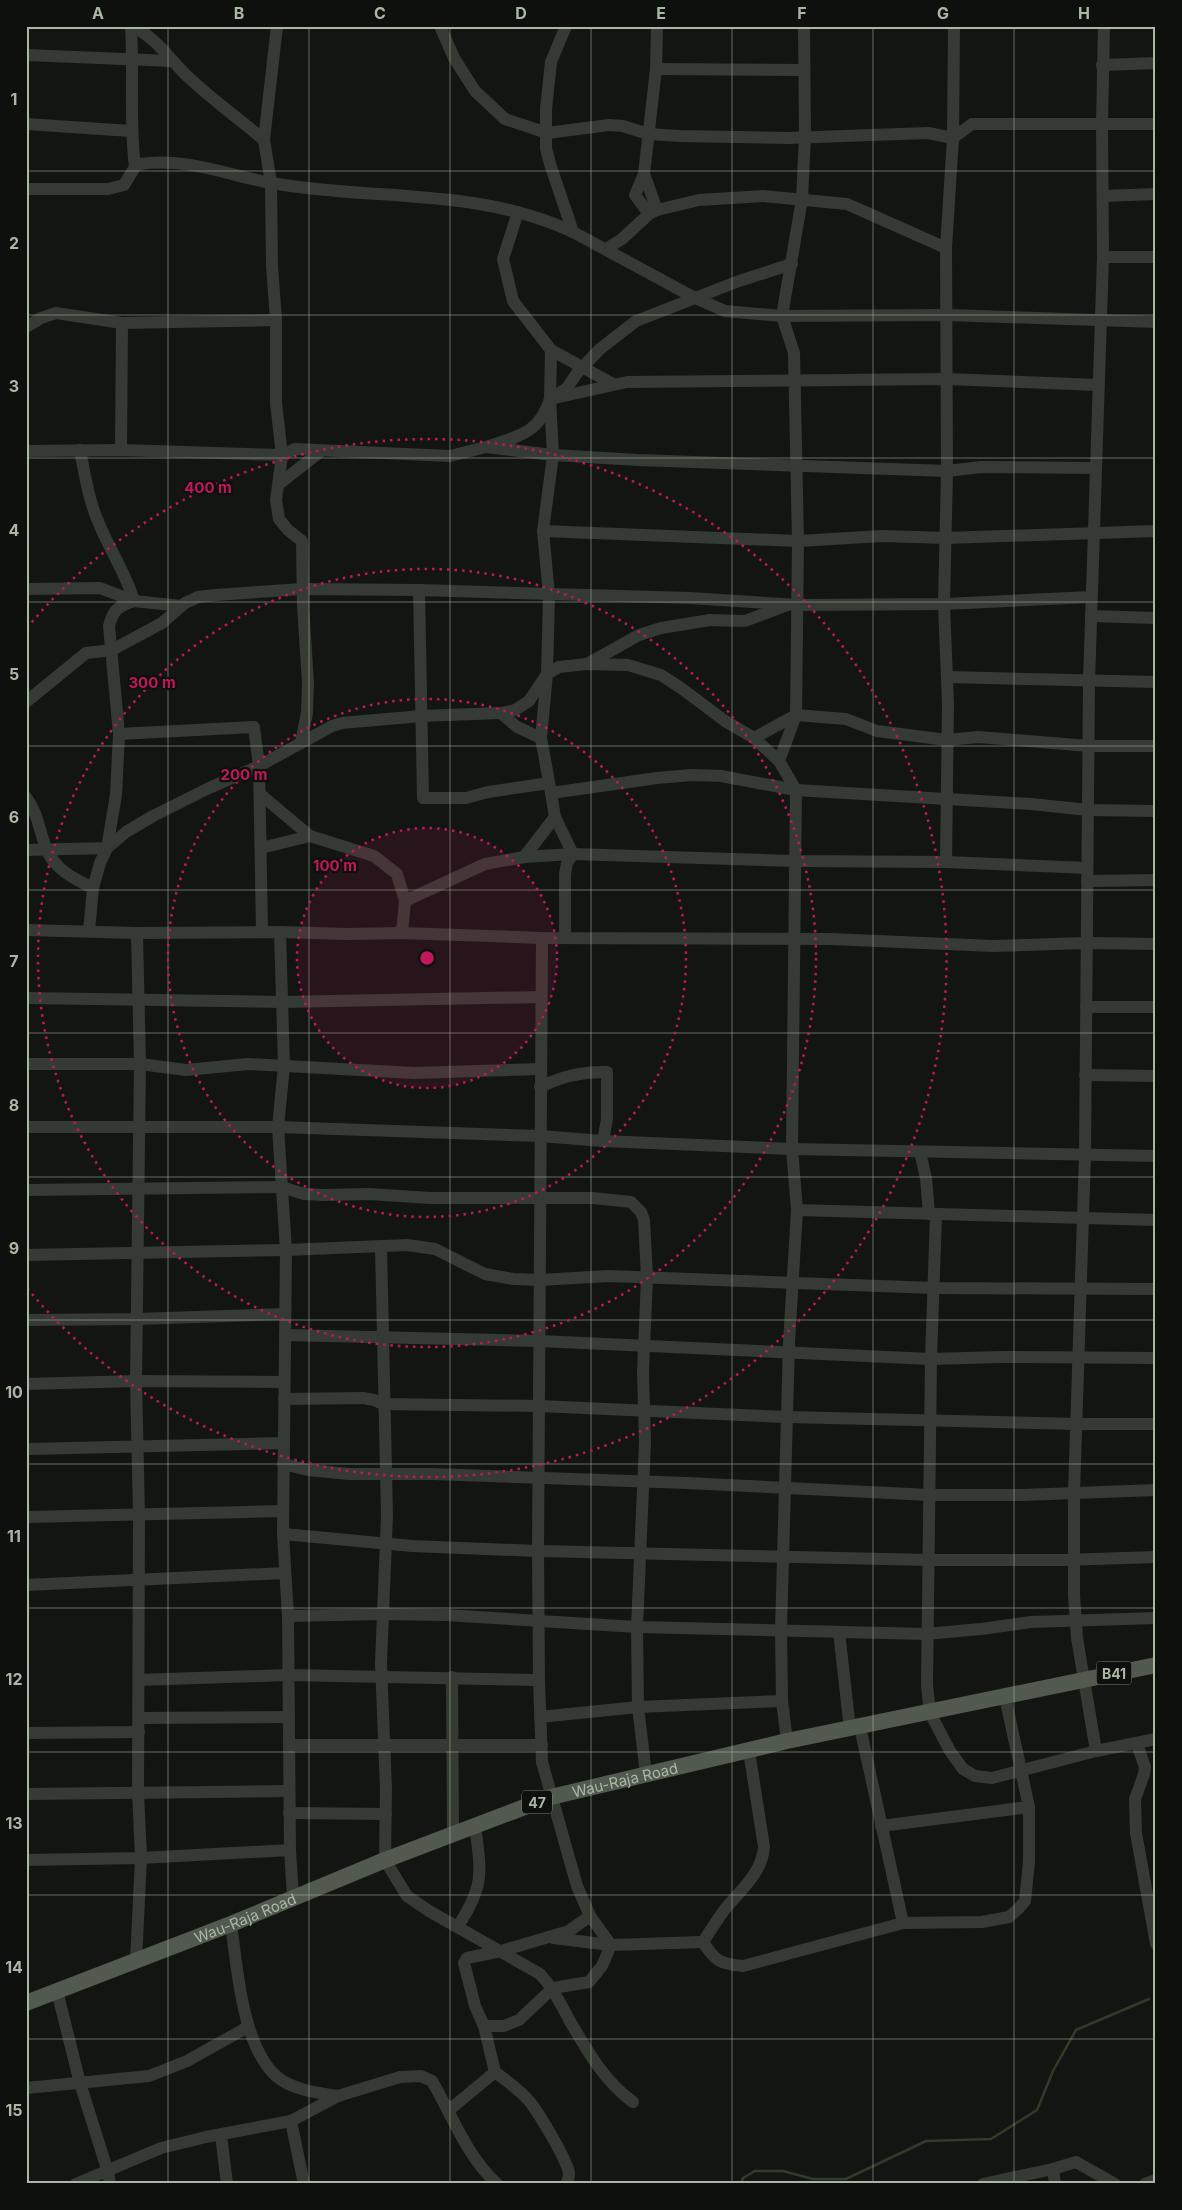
<svg xmlns="http://www.w3.org/2000/svg" width="1182" height="2210" font-family="Inter,sans-serif">
<rect width="100%" height="100%" fill="#131513"/>
<g fill="none" stroke-linecap="round" stroke-linejoin="round">
<path stroke="#323a29" stroke-width="2.5" d="M741 2184 743 2178 755 2171H783L813 2179H846L926 2141 991 2139 1037 2110 1053 2071 1076 2030 1149 1999"/>
<g stroke="#353b34" stroke-width="12">
<path d="M131 26C134 73 129 120 135 167"/>
<path d="M132 26C155 37 168 57 186 75 210 98 238 118 264 140"/>
<path d="M277 26 264 140 271 183 272 266 276 320V403L282 455 276 500 279 519 288 530 302 541 303 606 308 683 307 713 301 742"/>
<path d="M440 26 454 58 475 91 505 119 547 133 609 125 623 126 648 134 680 136 788 138 928 133 953 138 972 124H1156"/>
<path d="M566 26 551 62 546 109V148L550 164 573 232 695 298 725 311 782 316 947 315 1156 322"/>
<path d="M26 55 172 61"/>
<path d="M1102 65 1156 63"/>
<path d="M656 69 803 70"/>
<path d="M26 124 131 131"/>
<path d="M644 174 657 210"/>
<path d="M26 189H108L124 185 135 167 140 164C185 157 227 175 271 183 372 201 478 187 573 232"/>
<path d="M1103 196 1156 194"/>
<path d="M518 212 503 259 513 301 551 350 550 399 553 455 543 531 549 595 547 674 541 738 551 793 657 778 692 775 721 776 796 790 1031 804 1088 810 1156 811"/>
<path d="M649 214 635 195 644 174 656 69 657 26"/>
<path d="M606 249 622 239 649 214 657 210 699 200 763 196 847 204 946 248"/>
<path d="M1103 257H1156"/>
<path d="M26 327 41 318 56 313 122 323 276 320"/>
<path d="M551 350 613 384"/>
<path d="M550 399 627 382 947 379 1098 385"/>
<path d="M489 446C520 436 540 432 550 399L567 388 577 373 600 349 636 321 739 281 792 264"/>
<path d="M80 450C85 476 89 502 100 526 111 552 126 574 134 601"/>
<path d="M121 450 122 323"/>
<path d="M26 451 121 450 282 455 295 449 450 456 486 447 553 455 638 460 947 471 981 467 1095 468"/>
<path d="M279 484 321 451"/>
<path d="M543 531 798 541 882 536 946 538 1156 531"/>
<path d="M26 589 100 588 134 601 181 606"/>
<path d="M419 590 423 798H466L488 792 549 783"/>
<path d="M134 601C119 606 113 609 109 626L119 734 254 727 259 766 262 932"/>
<path d="M1091 616 1156 618"/>
<path d="M587 664 639 635 661 628 710 620 745 621 785 606"/>
<path d="M948 677 1156 682"/>
<path d="M26 702 86 653 112 650 162 623 185 603 198 597 215 595 302 589 419 590 690 598 798 605 944 604 1091 597"/>
<path d="M501 713 517 727 541 738"/>
<path d="M754 738 796 715 846 719 877 731 947 740 978 737 1089 746H1156"/>
<path d="M551 793 555 817 573 854"/>
<path d="M260 794 310 836 374 856 397 874 405 901 402 933"/>
<path d="M26 797C38 813 39 830 46 848 54 869 74 879 93 888"/>
<path d="M261 848 310 836"/>
<path d="M26 850 107 848 116 795 119 734"/>
<path d="M524 857 555 817"/>
<path d="M946 862 948 704 944 604 947 471 946 248 953 138 954 26"/>
<path d="M1087 881 1156 880"/>
<path d="M405 901 485 864 524 857 573 854 794 861 946 862 1087 868"/>
<path d="M26 930 137 933 280 932 346 934 402 933 542 938 831 939 993 946 1087 943 1156 944"/>
<path d="M89 931 93 888 100 863 107 848 126 832 153 816 209 788 259 766 332 726 342 723 421 716 501 713 515 710 529 701 547 674 559 667 587 664 628 665 661 675 681 688 725 721 754 738 779 761"/>
<path d="M280 932 284 1066 278 1127 286 1250 283 1534 288 1616 290 1850 293 1896"/>
<path d="M565 937V874L567 863 573 854"/>
<path d="M26 998 282 1002 541 997"/>
<path d="M1086 1007H1156"/>
<path d="M26 1064H140L186 1070 248 1064 414 1073 540 1069"/>
<path d="M1085 1075 1156 1076"/>
<path d="M540 1087C562 1076 582 1071 607 1072V1119L603 1141"/>
<path d="M26 1127H278L540 1136 603 1141 792 1149 1156 1156"/>
<path d="M920 1152 926 1178 929 1214"/>
<path d="M26 1190 282 1187 304 1194 324 1195 369 1194 430 1198H593L631 1202 641 1212 644 1220 647 1277 643 1372 645 1442 637 1627 638 1707 646 1774"/>
<path d="M797 1210 1156 1220"/>
<path d="M936 1215 931 1359 927 1685 930 1713 950 1751 963 1769 975 1776 992 1778 1096 1751 1156 1739"/>
<path d="M381 1246 387 1516 381 1663 386 1789 385 1860 407 1896 429 1911 540 1974C554 1989 561 2005 571 2023 588 2052 605 2082 633 2102"/>
<path d="M26 1255 286 1250 407 1245 435 1249 485 1274 513 1279 540 1280 609 1276 934 1288 1156 1289"/>
<path d="M26 1320 137 1319 284 1314"/>
<path d="M285 1335 539 1341 931 1359 1001 1357 1156 1358"/>
<path d="M26 1384 136 1381 284 1382"/>
<path d="M284 1399 363 1398 374 1400 383 1404 539 1406 787 1417 1075 1424H1156"/>
<path d="M26 1449 284 1443"/>
<path d="M283 1464 308 1470 349 1474H433L687 1483 930 1495H1022L1156 1490"/>
<path d="M26 1517 283 1511"/>
<path d="M283 1534 412 1546 538 1551 929 1560H1064L1156 1557"/>
<path d="M26 1585 285 1573"/>
<path d="M288 1616 381 1614 446 1615 637 1627 926 1634 981 1629 1031 1622 1156 1618"/>
<path d="M839 1632 850 1729"/>
<path d="M452 1677 453 1834"/>
<path d="M139 1680 288 1675 539 1680"/>
<path d="M540 1717 638 1707 782 1701"/>
<path d="M139 1718 289 1717"/>
<path d="M860 1727 903 1923"/>
<path d="M26 1733 139 1732"/>
<path d="M787 1741 782 1701 781 1630 789 1343 797 1210 792 1149 796 790 779 761 796 715 798 541 794 353 782 316 802 199 805 136 804 26"/>
<path d="M1137 1744 1145 1767 1144 1774 1135 1799 1136 1833 1156 1944"/>
<path d="M290 1745H542"/>
<path d="M1096 1751 1077 1638 1074 1595V1493L1085 1155 1089 682 1103 257 1102 124 1104 26"/>
<path d="M26 1794 289 1791"/>
<path d="M289 1813 386 1814"/>
<path d="M881 1826 1029 1807"/>
<path d="M26 1860 141 1858 290 1850"/>
<path d="M231 1924C237 1967 242 2045 276 2076 292 2090 318 2093 338 2096"/>
<path d="M458 1926C485 1885 481 1872 475 1825"/>
<path d="M553 1938 611 1945 703 1942"/>
<path d="M703 1942C715 1961 720 1964 743 1966L903 1923 982 1922 1009 1917 1018 1909 1025 1901 1029 1861V1807L1005 1697"/>
<path d="M703 1942C710 1931 717 1920 725 1909 741 1890 762 1873 764 1847L749 1751"/>
<path d="M136 1961 141 1858 138 1792 139 1515 136 1381 140 1064 137 933"/>
<path d="M57 1991 80 2083 108 2172 110 2184"/>
<path d="M484 2026H504L519 2020 553 1988 589 1982 602 1966 611 1945 590 1916 577 1886 542 1762 539 1680 538 1551 542 938"/>
<path d="M26 2088 149 2076 187 2061 248 2027"/>
<path d="M448 2111 495 2072"/>
<path d="M291 2121 304 2184"/>
<path d="M221 2135 227 2184"/>
<path d="M76 2184 161 2148 206 2137 291 2121 338 2096 400 2077 421 2076 432 2081C453 2117 466 2155 497 2184"/>
<path d="M566 2184C568 2181 569 2177 569 2173 566 2158 540 2115 530 2102 520 2090 507 2081 495 2072L484 2026 475 2006 464 1963 467 1958 501 1951 569 1931 590 1916"/>
<path d="M983 2184 1053 2169"/>
<path d="M1055 2184 1053 2169 1076 2162 1115 2184"/>
<path d="M1145 2184 1156 2180"/>
</g>
<path stroke="#525a50" stroke-width="16" id="s1" d="M26 2003 231 1924 385 1860 551 1797 787 1741 1156 1665"/>
</g>
<path fill="none" stroke="#a9b7a4" stroke-width="1" stroke-opacity="0.55" d="M168 26V2184M309 26V2184M450 26V2184M591 26V2184M732 26V2184M873 26V2184M1014 26V2184M26 171H1156M26 315H1156M26 458H1156M26 602H1156M26 746H1156M26 890H1156M26 1033H1156M26 1177H1156M26 1320H1156M26 1464H1156M26 1608H1156M26 1752H1156M26 1895H1156M26 2039H1156"/>
<circle cx="427" cy="958" r="130" fill="#c2185b" fill-opacity=".12"/>
<g fill="none" stroke="#c2185b" stroke-width="2.5" stroke-dasharray="2.5 5">
<circle cx="427" cy="958" r="130"/>
<circle cx="427" cy="958" r="259"/>
<circle cx="427" cy="958" r="389"/>
<path d="M27 628A519 519 0 1 1 27 1288"/>
</g>
<g text-anchor="middle" dominant-baseline="central" stroke-width="4.5" stroke-linejoin="round" paint-order="stroke">
<g fill="#0e100e" stroke="#7a8577" stroke-width="1">
<rect x="1096.5" y="1661.5" width="35" height="23" rx="4"/>
<rect x="522" y="1790.5" width="30" height="23" rx="4"/>
</g>
<g font-size="14" font-weight="bold" fill="#a9b7a4">
<text x="1114" y="1673">B41</text>
<text x="537" y="1802">47</text>
</g>
<g font-size="15" fill="#a9b7a4" stroke="#0e100e">
<text stroke="none"><textPath href="#s1" startOffset="640">Wau-Raja Road</textPath></text>
<text stroke="none"><textPath href="#s1" startOffset="235">Wau-Raja Road</textPath></text>
</g>
</g>
<circle cx="427" cy="958" r="8" fill="#c2185b" stroke="#0e100e" stroke-width="2.5"/>
<g font-size="15" text-anchor="middle" font-weight="bold" fill="#c2185b" stroke="#0e100e" stroke-width="4.5" stroke-linejoin="round" paint-order="stroke">
<text x="208" y="493">400 m</text>
<text x="152" y="688">300 m</text>
<text x="244" y="780">200 m</text>
<text x="335" y="871">100 m</text>
</g>
<rect width="1182" height="2210" fill="none" stroke="#0e100e" stroke-width="55"/>
<rect x="28" y="28" width="1126" height="2154" fill="none" stroke="#a9b7a4" stroke-width="2"/>
<g font-size="16" text-anchor="middle" font-weight="bold" fill="#a9b7a4">
<text x="98" y="19">A</text>
<text x="239" y="19">B</text>
<text x="380" y="19">C</text>
<text x="521" y="19">D</text>
<text x="661" y="19">E</text>
<text x="802" y="19">F</text>
<text x="943" y="19">G</text>
<text x="1084" y="19">H</text>
<text x="14" y="105">1</text>
<text x="14" y="249">2</text>
<text x="14" y="392">3</text>
<text x="14" y="536">4</text>
<text x="14" y="680">5</text>
<text x="14" y="823">6</text>
<text x="14" y="967">7</text>
<text x="14" y="1111">8</text>
<text x="14" y="1254">9</text>
<text x="14" y="1398">10</text>
<text x="14" y="1542">11</text>
<text x="14" y="1685">12</text>
<text x="14" y="1829">13</text>
<text x="14" y="1973">14</text>
<text x="14" y="2116">15</text>
</g>
</svg>
